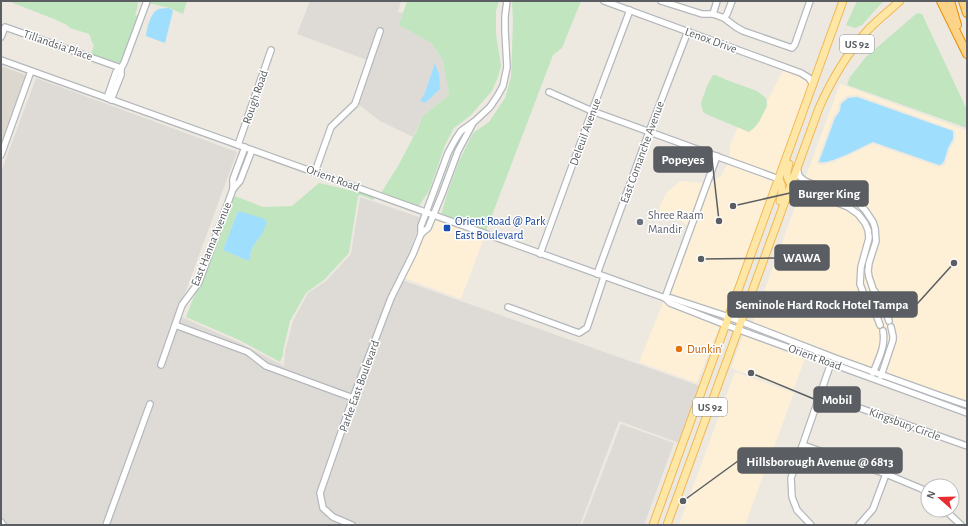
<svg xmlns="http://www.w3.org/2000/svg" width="968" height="526" font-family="'Alegreya Sans',sans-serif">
<rect width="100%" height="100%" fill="#ede9e1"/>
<g fill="#fdf0d6" fill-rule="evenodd">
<path d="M784 69 800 75 807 79 810 85 778 176 729 158 730 145 738 127 746 131 767 106V101Z"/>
<path d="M840 84 967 131V402L939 393 884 373 896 336 893 324 888 308 875 288 871 277V264L878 241V232L877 224 867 209 864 205 860 201 805 179ZM858 95 954 130 955 131V140L950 149 946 162 944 165 939 167 873 144 836 161 835 163 833 162 822 165 818 164 817 162 833 117 838 110 839 103 843 99 847 96Z"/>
<path d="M728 162 776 180 724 314 668 296 710 183 722 175Z"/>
<path d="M680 181 704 183 688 226 679 220H670L659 214 660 205 667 192Z"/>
<path d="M804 183 853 203 860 207 872 226 873 240 866 270V278L870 289 883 310 888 325 891 336 880 372 877 370 887 342V338L885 329 878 312 866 292 863 280V271L870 230 869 226 862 215 856 209 849 205 802 187Z"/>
<path d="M801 191 847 209 856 215 865 227 866 238 858 267V284L873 313 880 330 881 339 880 347 872 369 835 356 752 324Z"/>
<path d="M435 217 485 235 461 299 404 278 416 255 422 236Z"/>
<path d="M664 300 720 325 697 383 639 362Z"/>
<path d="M744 333 806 356 793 391 731 368Z"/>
<path d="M735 372 794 393 745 525H679Z"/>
</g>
<g fill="#dedbd6" fill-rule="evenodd">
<path d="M310 1H401L398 12 403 13 399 25 431 43 444 62V67L449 95 423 116 413 137 380 121 358 104 383 30 379 29 363 74 367 60 297 34ZM435 64 430 98 426 103 420 101 424 95Z"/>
<path d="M36 78 237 152 177 315 238 342 284 366 285 351 293 321 308 293 326 281 351 254 360 197 422 218 399 279 700 386 679 443 619 421 580 525H1V172Z"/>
<path d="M621 424 674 443 644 525H582Z"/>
</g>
<path fill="#ddd8cf" d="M1 66 26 75 1 147Z"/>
<g fill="#c1e5be" fill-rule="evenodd">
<path d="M8 1H138L137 9 135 15 139 16 120 64 91 54 94 45C91 42 91 37 89 34L70 28 67 25 54 19Z"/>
<path d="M150 1H187L183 14 169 8 149 3Z"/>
<path d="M407 1H499L496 11V34L501 66 498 77 492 91 484 100 471 115 454 128 445 145 429 191 418 207 381 193 398 166 417 130 423 116 449 95 444 67V62L431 43 399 25Z"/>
<path d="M512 1H581L562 48 553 55 486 231 441 215 447 194 459 161 473 133 489 122 505 98 511 77 513 22Z"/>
<path d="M857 1H884L877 8 862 25 855 28 846 25Z"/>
<path d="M917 13 922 14 967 110V128L847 85 850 77 866 57Z"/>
<path d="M713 75H716L724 79 757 91 766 98 767 106 759 122 754 128 749 132 708 115 703 112 701 103 707 86Z"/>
<path d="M319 183 375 196 373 200 360 195 358 196 349 253 324 280 306 293 290 321 283 351V355L280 362 239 340 186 317 233 197 235 196 263 207 292 206ZM238 211 262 233C255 242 250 248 250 261L223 250Z"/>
</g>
<g fill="#a0defe">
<path d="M166 8H169L173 11 165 43 146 36C147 28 151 11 159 9 161 8 164 9 166 8Z"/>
<path d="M435 63 439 74 440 89 425 103 420 101 424 95Z"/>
<path d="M857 97 953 131V139L948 148 944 161 942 164 939 165 873 142C861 147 830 165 819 162L835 118 840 111 841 104 848 98Z"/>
<path d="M238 211 265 219 267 223C265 226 264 229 263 232 256 244 250 245 250 261L244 259 223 250Z"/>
</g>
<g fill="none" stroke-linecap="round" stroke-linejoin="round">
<g stroke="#b4b8bc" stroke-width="8">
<g id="minor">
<path d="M604 1 801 73 809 78 813 85"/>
<path d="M661 1 702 14H713L724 18 736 27 743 31 792 48 795 44 810 1"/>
<path d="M713 14 717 1"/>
<path d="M724 18 727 14 732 1"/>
<path d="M1 37 5 27 121 68"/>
<path d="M1 60 665 298H671L729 317 835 358 938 395 967 405"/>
<path d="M549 92 592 111 779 179"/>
<path d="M107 98 116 72 121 68 124 63 147 1"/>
<path d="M111 100 121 75V68"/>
<path d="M238 145 271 50"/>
<path d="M1 155 31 71"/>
<path d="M797 168 799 176 805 181 858 203 865 210 873 222 875 228 876 241 869 263 868 271 869 277 873 289 882 302 889 321"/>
<path d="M315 172 331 127 355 104 380 31"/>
<path d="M791 184 848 207 858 214 865 223 868 230 869 238 861 267 860 284 863 292 874 309 880 325"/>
<path d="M233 189 240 181 252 150"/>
<path d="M421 234 428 228 442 194 458 151 473 123"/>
<path d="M540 254 592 111 630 10"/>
<path d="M597 274 649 132 688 31"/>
<path d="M665 298 670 303 726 325 967 413"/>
<path d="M665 298 717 156"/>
<path d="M508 307 579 333 587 328 604 277"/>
<path d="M175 325 248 352 266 366 353 398"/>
<path d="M161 365 182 305 199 282 233 189V179L245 147"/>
<path d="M873 373C878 360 886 346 883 331"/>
<path d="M881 376 893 340V336L891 327"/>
<path d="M820 394 967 446"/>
<path d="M803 445 886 474 922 489 928 495"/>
<path d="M945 510 961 525"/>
<path d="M1 522 3 525"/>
<path d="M106 525 150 404"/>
<path d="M352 525 333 517 323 508 320 493 353 398 391 298 413 254 421 234V226L448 153 455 140 461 131 475 121 490 107 498 95 503 86 507 67 505 31V16L507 1"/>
<path d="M811 525 797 510 792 497 791 478 831 363"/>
<path d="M859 525 873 509 886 474"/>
</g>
</g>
<g stroke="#f0b757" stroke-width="9">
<g id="major">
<path d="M789 164C786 172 786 177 791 184"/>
<path d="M779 179C783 187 783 193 780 201"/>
<path d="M653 525 843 1"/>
<path d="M667 525 819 108C831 81 846 55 866 32 876 21 889 11 900 1"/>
</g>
</g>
<g stroke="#ec8d02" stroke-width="10">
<g id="highway">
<path d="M941 1 967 54"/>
<path d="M950 1 957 25"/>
<path d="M963 1 967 13"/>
</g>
</g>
<use href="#minor" stroke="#fff" stroke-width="5.5"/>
<use href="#major" stroke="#fee7a5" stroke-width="7"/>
<use href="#highway" stroke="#fcd489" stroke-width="8"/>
</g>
<circle fill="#6b7280" stroke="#fff" stroke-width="1.5" cx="640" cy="222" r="4"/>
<rect fill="#1a4fb4" stroke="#fff" stroke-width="1.5" x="443" y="224" width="8" height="8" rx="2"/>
<circle fill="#e8710a" stroke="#fff" stroke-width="1.5" cx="679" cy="349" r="4"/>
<g text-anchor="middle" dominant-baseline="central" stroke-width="3" stroke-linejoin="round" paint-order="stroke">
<g fill="#fff" stroke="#8c8e91" stroke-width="1">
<rect x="840" y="35" width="34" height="18" rx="3"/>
<rect x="693" y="398" width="34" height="18" rx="3"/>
</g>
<g font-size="11" font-weight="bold" fill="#5a5e62">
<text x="857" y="44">US 92</text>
<text x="710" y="407">US 92</text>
</g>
<g font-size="12" fill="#5a5e62" stroke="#fff">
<text transform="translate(711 40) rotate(20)">Lenox Drive</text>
<text transform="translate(58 45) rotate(19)">Tillandsia Place</text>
<text transform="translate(255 97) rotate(-71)">Rough Road</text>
<text transform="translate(585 132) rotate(-70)">Deleuil Avenue</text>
<text transform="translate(642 152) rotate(-70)">East Comanche Avenue</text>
<text transform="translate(333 178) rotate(20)">Orient Road</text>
<text transform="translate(211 244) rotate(-68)">East Hanna Avenue</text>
<text transform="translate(815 357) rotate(20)">Orient Road</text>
<text transform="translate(359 386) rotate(-70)">Parke East Boulevard</text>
<text transform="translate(905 424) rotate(20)">Kingsbury Circle</text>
</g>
<g font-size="12" fill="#5b616d" stroke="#fff" text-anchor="start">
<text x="648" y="215">Shree Raam<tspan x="648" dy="14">Mandir</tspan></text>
</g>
<g font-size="12" fill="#164399" stroke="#fff" text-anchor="start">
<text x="455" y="221">Orient Road @ Park<tspan x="455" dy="14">East Boulevard</tspan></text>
</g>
<g font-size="12" fill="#c56008" stroke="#fff" text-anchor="start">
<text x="687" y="349">Dunkin'</text>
</g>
</g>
<path fill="none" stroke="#5a5e62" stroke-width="1.5" d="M719 221L712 159M733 206L790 193M701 259L775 258M954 263L917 304M751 373L814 399M683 501L738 461"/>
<g fill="#5a5e62" stroke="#fff" stroke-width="1.5">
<circle cx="719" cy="221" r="4"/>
<circle cx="733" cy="206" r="4"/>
<circle cx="701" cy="259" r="4"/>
<circle cx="954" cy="263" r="4"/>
<circle cx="751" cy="373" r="4"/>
<circle cx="683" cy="501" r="4"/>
</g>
<g fill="#5a5e62" stroke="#5a5e62" stroke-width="1.5">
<rect x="654" y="147" width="58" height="25" rx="4"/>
<rect x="790" y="181" width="78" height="25" rx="4"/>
<rect x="775" y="245" width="54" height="25" rx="4"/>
<rect x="728" y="292" width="189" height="25" rx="4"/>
<rect x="814" y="387" width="46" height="25" rx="4"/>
<rect x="738" y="448" width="164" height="25" rx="4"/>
</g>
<g font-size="13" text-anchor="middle" font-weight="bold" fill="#fff">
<text x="683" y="164">Popeyes</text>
<text x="829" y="198">Burger King</text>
<text x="802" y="262">WAWA</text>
<text x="822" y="309">Seminole Hard Rock Hotel Tampa</text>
<text x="837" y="404">Mobil</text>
<text x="820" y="466">Hillsborough Avenue @ 6813</text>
</g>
<rect width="968" height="526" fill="none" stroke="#5a5e62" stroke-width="4"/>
<g transform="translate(940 498) rotate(290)"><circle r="19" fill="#ffffff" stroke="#bdbfc0"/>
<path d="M0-3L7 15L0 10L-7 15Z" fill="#e72d30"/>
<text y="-6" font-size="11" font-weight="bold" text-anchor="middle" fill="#5a5e62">N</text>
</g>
</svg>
